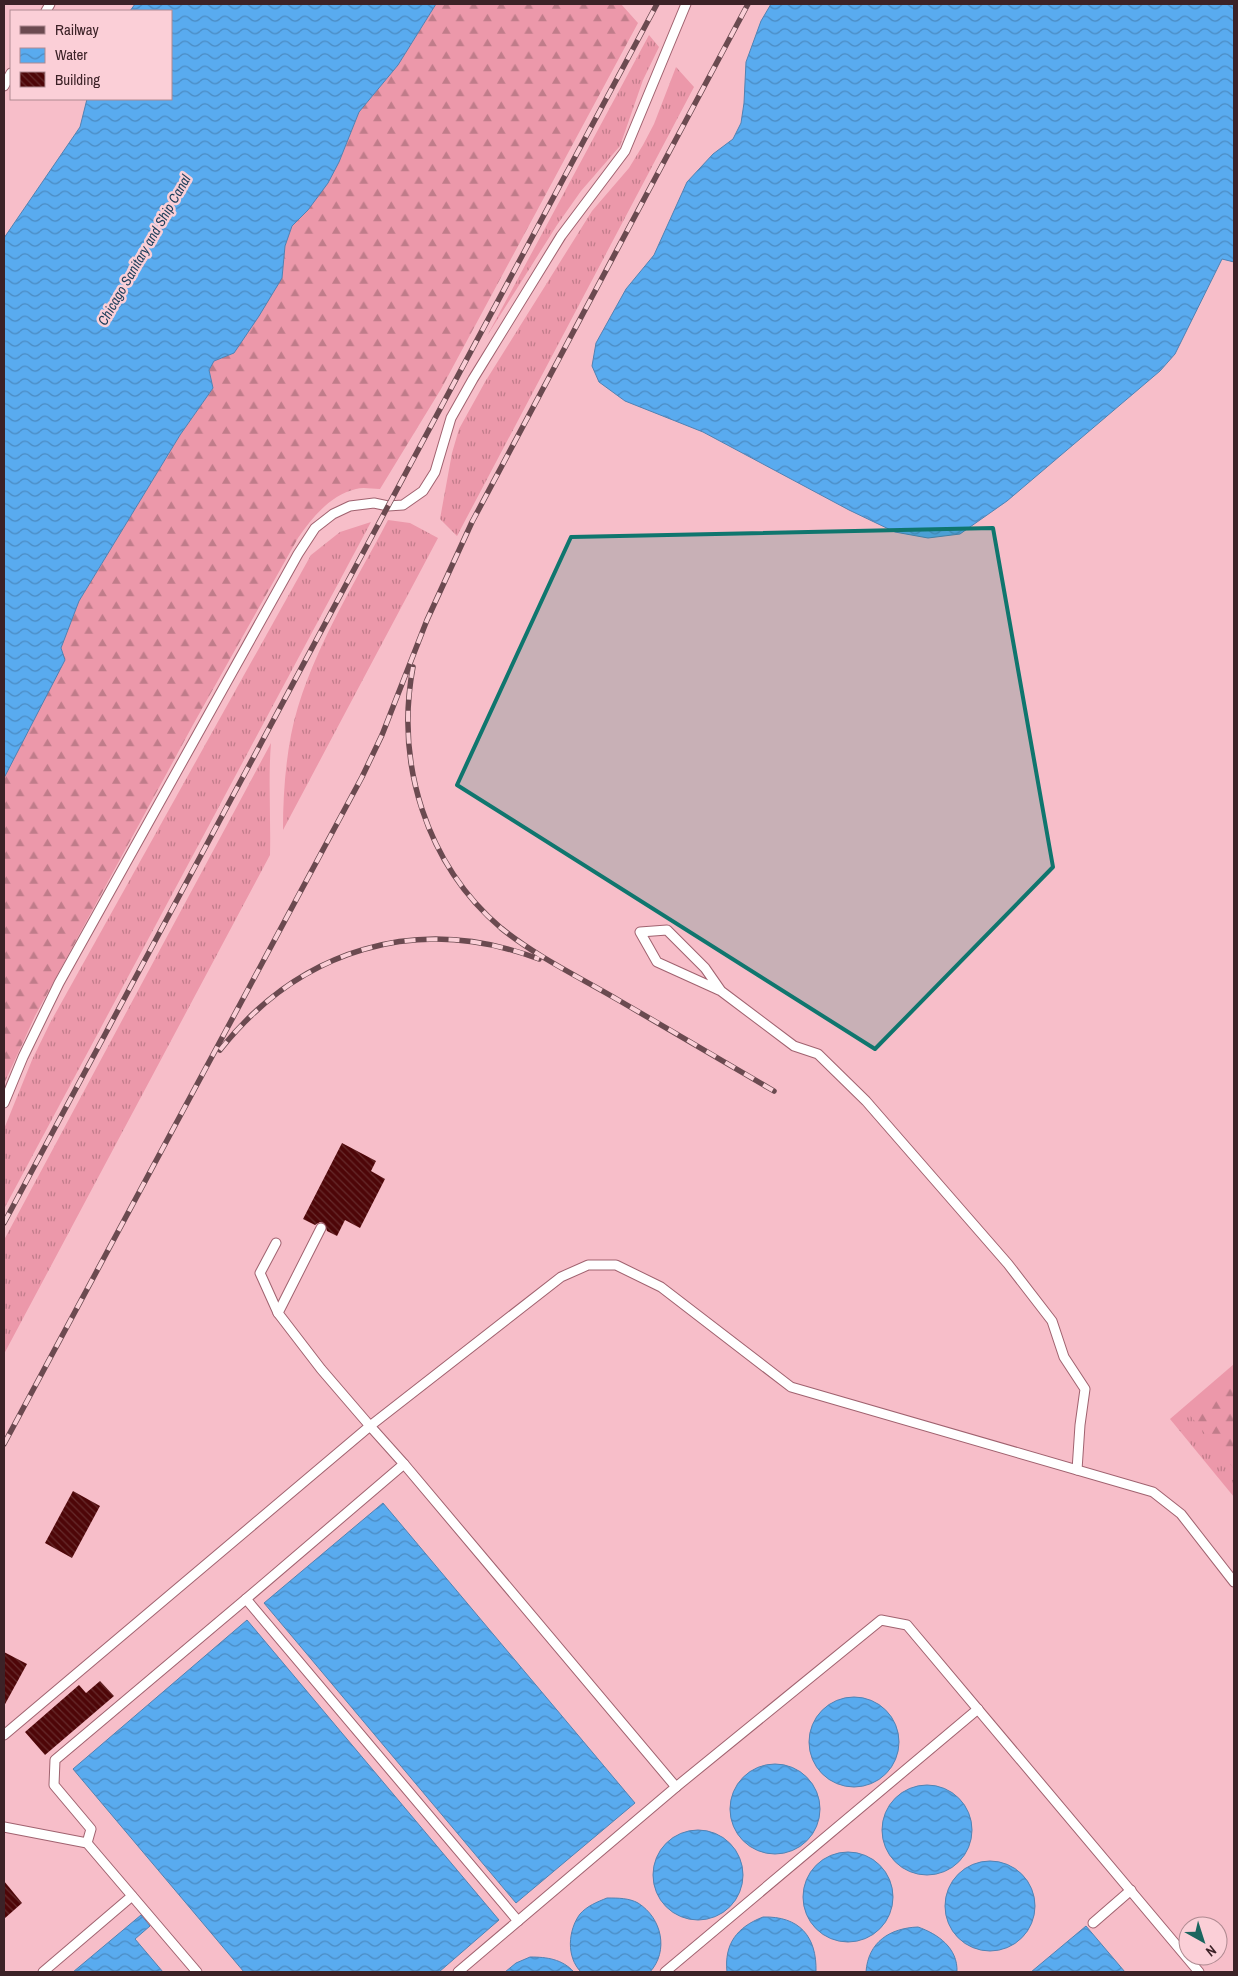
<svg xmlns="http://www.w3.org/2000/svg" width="1238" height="1976" font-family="'Archivo Narrow',sans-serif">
<defs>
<pattern id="grass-tufts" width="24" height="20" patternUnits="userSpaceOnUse" patternTransform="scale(1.25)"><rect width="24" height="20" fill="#ec98aa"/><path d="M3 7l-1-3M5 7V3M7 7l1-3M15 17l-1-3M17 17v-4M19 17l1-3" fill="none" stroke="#c07c8a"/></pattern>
<pattern id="forest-firs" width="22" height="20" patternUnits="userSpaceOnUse" patternTransform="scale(1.25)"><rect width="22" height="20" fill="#ec98aa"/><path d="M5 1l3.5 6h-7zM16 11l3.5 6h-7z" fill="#c07c8a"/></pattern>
<pattern id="water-waves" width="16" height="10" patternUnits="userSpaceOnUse" patternTransform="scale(1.25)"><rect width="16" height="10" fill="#59abef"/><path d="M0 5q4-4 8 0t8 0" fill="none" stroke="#4b8bc2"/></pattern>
<pattern id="building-back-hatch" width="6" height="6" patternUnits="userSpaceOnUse" patternTransform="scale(1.25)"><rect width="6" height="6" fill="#4e0608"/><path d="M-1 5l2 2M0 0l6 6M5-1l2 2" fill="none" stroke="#662b2c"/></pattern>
</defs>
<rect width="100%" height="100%" fill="#f7bec9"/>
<g fill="url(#grass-tufts)">
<path d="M649 35 659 47 643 80 620 146 581 191 557 225 487 336Z"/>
<path d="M676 67 694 87 457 536 440 519 452 453 459 429 485 382 592 211 629 168 643 145 654 124Z"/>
<path d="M388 520 410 523 438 538 283 830C283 798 285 767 291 735 306 660 353 587 388 520Z"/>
<path d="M371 522 4 1209V1129L32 1060 50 1023 311 555 340 532Z"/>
<path d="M271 743C268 781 271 818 270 855L4 1354V1240Z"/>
<path d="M1234 1364V1497L1170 1419Z"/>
</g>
<g fill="url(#forest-firs)">
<path d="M436 4H621L638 23 441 389 380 489C372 489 363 487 356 489 330 495 312 518 298 538L194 723 35 1016 4 1084V778L29 726 79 601 180 435 213 388 209 370 214 361 234 353 282 278 285 246 292 226 308 210 339 162 359 112 398 65Z"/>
<path d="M1234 1375V1469L1189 1414Z"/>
</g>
<g fill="url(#water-waves)" stroke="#5082b3">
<path d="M135 4H436L398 65 359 112 339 162 328 183 308 210 292 226 285 246 282 278 259 316 234 353 214 361 209 370 213 388 180 435 79 601 61 648 65 660 4 778V238L80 127 87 99H171V11H130Z"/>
<path d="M771 4H1234V262L1222 259 1175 354 1160 371 1007 501 960 534 928 538 895 532 849 510 703 432 625 401 599 382 592 366 596 343 626 289 654 255 687 182 713 154 733 139 741 123 744 103 746 62 761 21Z"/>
<path d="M383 1503 635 1803 516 1903 264 1603Z"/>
<path d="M247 1620 499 1920 439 1972H244L73 1769Z"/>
<circle cx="854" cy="1742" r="45"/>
<circle cx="775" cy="1809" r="45"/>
<circle cx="927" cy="1830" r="45"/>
<circle cx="698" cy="1875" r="45"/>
<circle cx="848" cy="1897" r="45"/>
<circle cx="990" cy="1906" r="45"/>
<path d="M607 1898C618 1898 629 1898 638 1903 662 1918 669 1951 650 1972H581C566 1957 568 1930 580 1914 587 1906 597 1902 607 1898Z"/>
<path d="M141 1915 150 1926 135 1939 163 1972H73Z"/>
<path d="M763 1917C799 1916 817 1936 816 1972H727C724 1944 737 1927 763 1917Z"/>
<path d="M1086 1926 1125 1972H1031Z"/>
<path d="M918 1927C938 1934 958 1948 957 1972H866C868 1942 890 1928 918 1927Z"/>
<path d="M530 1957C547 1957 562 1959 574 1972H505L516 1963Z"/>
</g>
<g fill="url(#building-back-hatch)">
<path d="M342 1143 376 1161 371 1171 385 1179 360 1228 345 1220 337 1236 327 1231 324 1223 320 1222 315 1225 303 1219Z"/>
<path d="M73 1491 100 1506 72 1558 45 1543Z"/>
<path d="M4 1652 27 1664 4 1706Z"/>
<path d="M100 1681 114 1696 45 1755 25 1732 79 1685 86 1693Z"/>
<path d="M4 1881 22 1903 4 1919Z"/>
</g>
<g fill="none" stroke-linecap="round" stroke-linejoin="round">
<g stroke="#a0626f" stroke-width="11">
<g id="service">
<path d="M46 11 50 4"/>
<path d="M4 86 11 73"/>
<path d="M721 991 657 962 640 932 667 930 705 968 721 991 794 1046 818 1054 866 1101 1008 1264 1052 1321 1064 1357 1085 1389 1080 1425 1077 1470"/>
<path d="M4 1103 23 1057 59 983 298 554 315 528 333 514 350 506 374 503 388 506 403 505 423 491 435 472 451 418 473 379 561 236 625 151 686 4"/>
<path d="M321 1228 278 1313 321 1369 370 1426 561 1277 588 1265H616L661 1287 791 1387 1153 1492 1181 1514 1234 1582"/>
<path d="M276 1243 260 1273 278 1313"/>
<path d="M4 1735 370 1426 404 1464"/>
<path d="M4 1827 87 1843 197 1972"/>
<path d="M87 1843 91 1829 54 1785 55 1760 246 1599"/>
<path d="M518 1921 676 1787"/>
<path d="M1093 1923 1131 1890"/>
<path d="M43 1972 132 1896"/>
<path d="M458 1972 518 1921 246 1599 404 1464 676 1787 881 1620 907 1625 1199 1972"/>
<path d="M665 1972 978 1709"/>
</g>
</g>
<use href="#service" stroke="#fff" stroke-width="9"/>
<g stroke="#6b4a50" stroke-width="5.5">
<g id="rail">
<path d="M413 667C395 763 426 864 501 928 537 957 581 978 620 1001 672 1031 723 1061 774 1091"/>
<path d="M220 1050C300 949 417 913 539 959"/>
<path d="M4 1223 657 4"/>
<path d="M4 1444 362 777 382 735 427 620 472 522 748 4"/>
</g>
</g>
<use href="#rail" stroke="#fbcfd7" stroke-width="4" stroke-dasharray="11" stroke-linecap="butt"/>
</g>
<path fill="#0f766e" fill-opacity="0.2" stroke="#0f766e" stroke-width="4" stroke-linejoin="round" d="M993 528 1053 867 875 1049 457 785 571 537Z"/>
<g text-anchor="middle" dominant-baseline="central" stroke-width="5" stroke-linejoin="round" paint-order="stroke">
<g font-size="14" font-style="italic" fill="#1c3d59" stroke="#fbcfd7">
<text transform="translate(144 250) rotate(-60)">Chicago Sanitary and Ship Canal</text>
</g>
</g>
<rect width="1238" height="1976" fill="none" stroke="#3c2227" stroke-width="10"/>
<rect x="10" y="10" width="162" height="90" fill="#fbcfd7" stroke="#af8a91"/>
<rect x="20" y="26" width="25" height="8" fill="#6b4a50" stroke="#af8a91"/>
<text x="55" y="35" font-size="15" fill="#3c2227">Railway</text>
<rect x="20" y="48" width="25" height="15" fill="url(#water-waves)" stroke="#af8a91"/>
<text x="55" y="60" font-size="15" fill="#3c2227">Water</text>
<rect x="20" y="72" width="25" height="15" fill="url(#building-back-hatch)" stroke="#af8a91"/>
<text x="55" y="85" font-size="15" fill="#3c2227">Building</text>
<g transform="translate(1203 1941) rotate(141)"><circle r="24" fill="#fbcfd7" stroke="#af8a91"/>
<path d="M0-4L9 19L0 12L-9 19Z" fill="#1b665f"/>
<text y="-8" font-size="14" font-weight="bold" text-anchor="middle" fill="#3c2227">N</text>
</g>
</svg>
